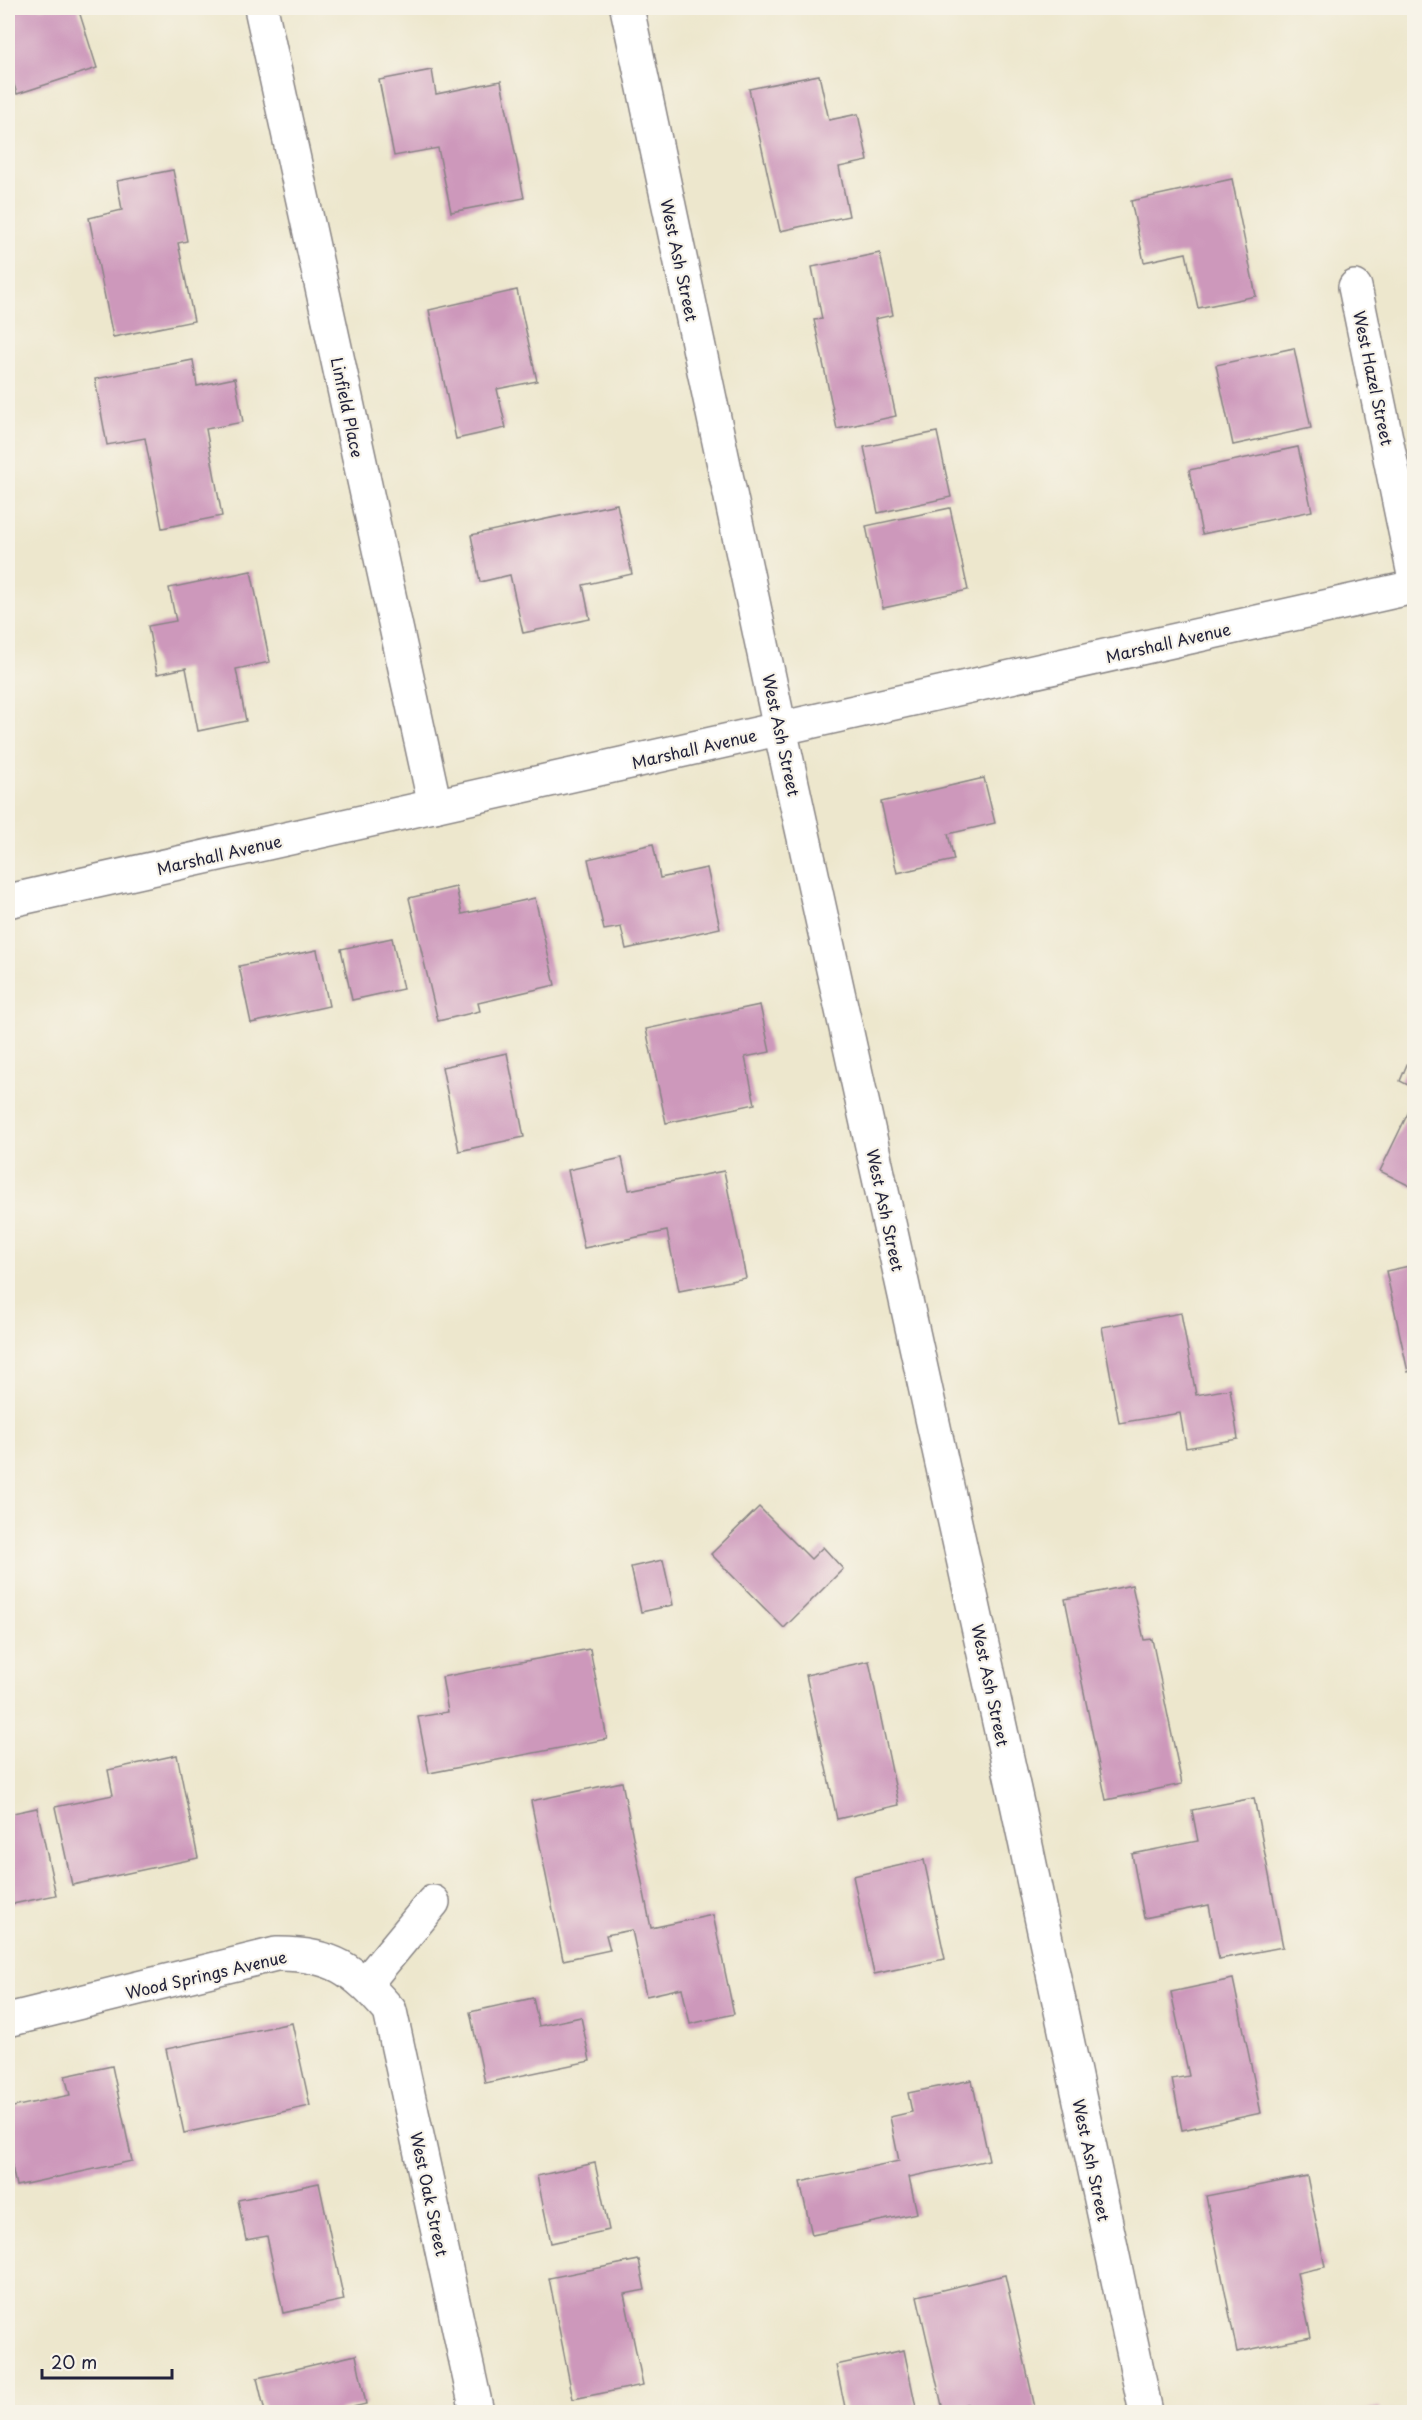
<svg xmlns="http://www.w3.org/2000/svg" width="1422" height="2420" font-family="'Playpen Sans',sans-serif">
<rect width="100%" height="100%" fill="#f7f3e8"/>
<filter id="ink" filterUnits="userSpaceOnUse"><feTurbulence type="fractalNoise" baseFrequency=".0167" numOctaves="2"/><feDisplacementMap in="SourceGraphic" scale="12" xChannelSelector="R" yChannelSelector="G"/><feConvolveMatrix kernelMatrix="1 2 1 2 8 2 1 2 1" color-interpolation-filters="sRGB"/></filter>
<filter id="wash" filterUnits="userSpaceOnUse"><feTurbulence type="fractalNoise" baseFrequency=".008" numOctaves="4" result="noise"/><feDisplacementMap in="SourceGraphic" scale="24" xChannelSelector="R" yChannelSelector="G"/><feGaussianBlur stdDeviation="1.35" result="paint"/><feColorMatrix in="noise" values="0 0 0 0 0 0 0 0 0 0 0 0 0 0 0 0 0 1.4 0 .05"/><feComposite in="paint" operator="in"/></filter>
<g filter="url(#wash)">
<rect width="100%" height="100%" fill="#ede7cd"/>
<g id="blocks">
<g fill="#cd98bb">
<path d="M8 8H78L97 68 17 94 8 66Z"/>
<path d="M432 70 436 94 501 81 524 198 451 212 438 148 394 156 379 80Z"/>
<path d="M819 75 829 120 858 114 868 161 839 167 849 216 780 231 749 89Z"/>
<path d="M173 170 187 241 178 243 194 321 113 337 89 218 122 210 117 181Z"/>
<path d="M1232 179 1256 296 1198 308 1186 253 1144 262 1131 201Z"/>
<path d="M880 253 893 315 875 319 896 416 837 429 814 320 822 319 812 267Z"/>
<path d="M517 290 537 381 497 389 506 428 456 439 429 310Z"/>
<path d="M1294 348 1311 428 1233 445 1216 365Z"/>
<path d="M193 360 197 386 235 378 243 422 206 429 222 516 162 528 145 438 107 445 95 379Z"/>
<path d="M937 432 951 497 878 513 864 447Z"/>
<path d="M1298 447 1312 511 1202 534 1189 470Z"/>
<path d="M617 504 632 574 583 585 590 619 523 633 510 575 480 582 471 535Z"/>
<path d="M950 508 968 590 883 608 866 526Z"/>
<path d="M251 571 270 662 236 669 246 721 198 731 186 668 157 674 148 626 176 621 169 588Z"/>
<path d="M9 743 11 757H8V743Z"/>
<path d="M984 778 995 823 948 834 954 860 897 873 881 802Z"/>
<path d="M653 844 660 878 707 868 720 928 626 949 621 927 604 930 588 859Z"/>
<path d="M456 887 462 914 535 898 555 985 478 1003 480 1011 438 1021 409 898Z"/>
<path d="M392 938 403 989 352 1000 341 949Z"/>
<path d="M317 950 329 1006 251 1023 239 966Z"/>
<path d="M760 1005 770 1052 745 1057 755 1104 666 1123 646 1029Z"/>
<path d="M1414 1048V1088L1400 1081Z"/>
<path d="M507 1053 524 1137 459 1151 442 1067Z"/>
<path d="M1410 1109 1414 1111V1188L1380 1171Z"/>
<path d="M622 1158 629 1190 724 1171 746 1278 679 1291 667 1231 584 1248 568 1170Z"/>
<path d="M1414 1265V1370L1408 1372 1386 1271Z"/>
<path d="M1181 1313 1196 1395 1230 1389 1238 1439 1186 1448 1180 1413 1119 1423 1102 1327Z"/>
<path d="M759 1507 811 1559 823 1547 843 1569 784 1628 711 1554Z"/>
<path d="M663 1560 673 1605 641 1612 631 1567Z"/>
<path d="M1132 1585 1144 1640 1152 1639 1182 1784 1106 1800 1065 1599Z"/>
<path d="M590 1649 607 1739 429 1773 418 1717 448 1712 442 1677Z"/>
<path d="M869 1661 899 1805 837 1819 806 1675Z"/>
<path d="M177 1755 198 1858 72 1885 55 1807 113 1795 108 1770Z"/>
<path d="M622 1782 651 1928 713 1915 734 2014 690 2024 682 1988 646 1996 632 1930 606 1935 610 1950 563 1960 531 1801Z"/>
<path d="M1254 1798 1283 1947 1219 1959 1209 1905 1144 1918 1132 1854 1198 1841 1192 1810Z"/>
<path d="M37 1808 56 1895 8 1905V1814Z"/>
<path d="M924 1860 945 1959 874 1974 853 1876Z"/>
<path d="M1233 1979 1261 2113 1182 2130 1172 2079 1189 2076 1171 1992Z"/>
<path d="M533 1998 539 2026 581 2017 590 2061 485 2083 470 2012Z"/>
<path d="M292 2023 310 2106 184 2133 166 2049Z"/>
<path d="M112 2066 132 2161 16 2186 8 2147V2108L70 2095 65 2076Z"/>
<path d="M972 2080 989 2160 909 2177 917 2213 812 2235 800 2182 899 2161 890 2117 912 2112 908 2093Z"/>
<path d="M595 2163 609 2230 551 2243 537 2176Z"/>
<path d="M1307 2176 1325 2267 1297 2273 1311 2337 1237 2352 1206 2196Z"/>
<path d="M319 2183 344 2300 283 2313 267 2236 246 2240 238 2200Z"/>
<path d="M639 2260 645 2290 624 2294 643 2385 573 2399 549 2278Z"/>
<path d="M1005 2275 1036 2412H969L967 2404 943 2410 917 2296Z"/>
<path d="M904 2350 917 2412H846L836 2365Z"/>
<path d="M8 2353 14 2377 8 2379Z"/>
<path d="M356 2355 366 2404 332 2412H265L257 2378Z"/>
<path d="M1379 2407 1380 2412H1359V2411Z"/>
</g>
</g>
</g>
<g filter="url(#ink)">
<use href="#blocks" fill-opacity="0" stroke="#888484" stroke-width="1.5"/>
<g fill="none" stroke-linecap="round" stroke-linejoin="round">
<g stroke="#888484" stroke-width="36">
<g id="street">
<path d="M261 8 435 806"/>
<path d="M627 8 780 729 1018 1808 1146 2412"/>
<path d="M1355 287 1414 575"/>
<path d="M8 901 1414 587"/>
<path d="M366 1983 433 1902"/>
<path d="M8 2020 276 1954C333 1953 354 1970 390 2011L477 2412"/>
</g>
</g>
<use href="#street" stroke="#fff" stroke-width="33"/>
</g>
</g>
<g text-anchor="middle" dominant-baseline="central" stroke-width="4.5" stroke-linejoin="round" paint-order="stroke">
<g font-size="16" fill="#22223b" stroke="#f7f3e8">
<text transform="translate(680 260) rotate(78)">West Ash Street</text>
<text transform="translate(1374 378) rotate(78)">West Hazel Street</text>
<text transform="translate(348 407) rotate(78)">Linfield Place</text>
<text transform="translate(1168 642) rotate(-13)">Marshall Avenue</text>
<text transform="translate(782 735) rotate(78)">West Ash Street</text>
<text transform="translate(694 748) rotate(-13)">Marshall Avenue</text>
<text transform="translate(219 854) rotate(-13)">Marshall Avenue</text>
<text transform="translate(886 1210) rotate(78)">West Ash Street</text>
<text transform="translate(991 1685) rotate(78)">West Ash Street</text>
<text transform="translate(206 1974) rotate(-13)">Wood Springs Avenue</text>
<text transform="translate(1092 2160) rotate(78)">West Ash Street</text>
<text transform="translate(430 2194) rotate(78)">West Oak Street</text>
</g>
</g>
<rect width="1422" height="2420" fill="none" stroke="#f7f3e8" stroke-width="30"/>
<path d="M42 2369v9h130v-9" fill="none" stroke="#22223b" stroke-width="3"/>
<text x="51" y="2369" font-size="18" fill="#22223b" stroke="#f7f3e8" stroke-width="4.5" paint-order="stroke">20 m</text>
</svg>
